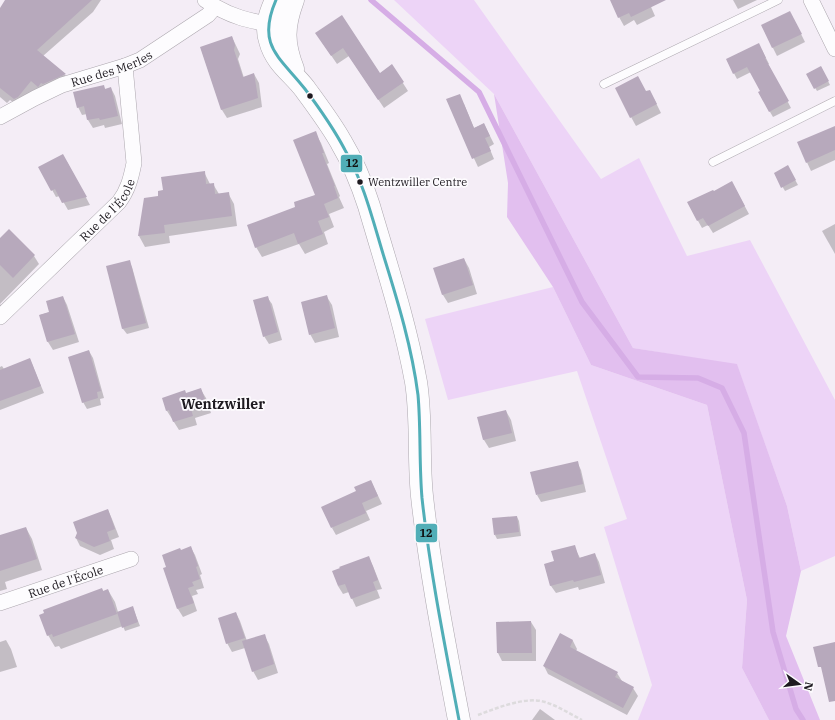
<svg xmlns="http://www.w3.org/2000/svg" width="835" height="720" font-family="'IBM Plex Serif',serif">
<rect width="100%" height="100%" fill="#f4edf6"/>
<g fill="#edd4f7">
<path d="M394 0H474L601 179 639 158 687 256 750 240 835 400V556L801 571 787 506 737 365 633 348 494 94Z"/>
<path d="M553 287 591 365 707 405 747 600 742 668 769 720H638L652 685 604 527 627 519 577 371 448 400 425 319Z"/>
</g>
<path fill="#e2bfef" d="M494 94 633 348 737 364 787 506 801 571 786 636 820 720H769L742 668 747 600 707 405 591 365 553 287 507 217 508 183Z"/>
<g fill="#0003">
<path d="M18 0H101L93 12 43 56 65 75 70 82 42 94 36 89 23 104 19 107 10 100 7 103 0 97V22Z"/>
<path d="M615 0H648L655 16 637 25 634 20 624 26 619 17Z"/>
<path d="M733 0H757L738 9Z"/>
<path d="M342 17 379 74 392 66 408 91 384 108 349 56 337 64 322 42Z"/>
<path d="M794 20 805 42 777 56 762 26Z"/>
<path d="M232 37 240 54 238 59 244 78 254 74 259 83 262 107 227 118 222 110 201 48Z"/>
<path d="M762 50 769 64H768L791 108 773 117 759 93 762 91 751 72 737 79 727 60Z"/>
<path d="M821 67 830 85 817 91 807 74Z"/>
<path d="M103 86 106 90 111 88 115 96 122 124 105 128 104 125 93 128 88 120 87 114 82 115 78 107Z"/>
<path d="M646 93 654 99 661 113 636 126 631 117Z"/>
<path d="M447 100 464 104 474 128 484 124 494 144 489 147 494 159 478 167Z"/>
<path d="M835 130V160L811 171 798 143Z"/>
<path d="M315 133 321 143 329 163 327 164 340 196 339 197 344 208 329 214 334 227 324 232 328 244 305 254 299 244 262 257 256 247 296 207 316 195Z"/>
<path d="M67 162 90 205 68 210 60 196 56 197 40 168Z"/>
<path d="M788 167 798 185 785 191 775 174Z"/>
<path d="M204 172 210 184H213L219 194 228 193 234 204 237 226 169 236 170 243 145 247 139 236 145 199 159 197Z"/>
<path d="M736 190 749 214 713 233 708 225 702 228 688 203Z"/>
<path d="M835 224V254L822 231Z"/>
<path d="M9 230 34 256 39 264 0 304 2 307 0 309V239Z"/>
<path d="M464 259 469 268 477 294 448 303 443 295 435 269Z"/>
<path d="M129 261 132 267 149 328 127 334 123 329 107 267Z"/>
<path d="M63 297 67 305 79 342 53 350 48 342 40 315 50 312Z"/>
<path d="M267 297 272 304 282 340 269 344 264 336Z"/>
<path d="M327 297 332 305 339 337 315 343 310 334Z"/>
<path d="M89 351 93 358 104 398 100 399 101 405 87 409 83 402Z"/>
<path d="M30 359 44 393 0 410V367L2 366 4 369Z"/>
<path d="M201 390 206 398 211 413 195 418 197 425 179 430 167 411 164 399 186 394Z"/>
<path d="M506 411 511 420 516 441 489 448 484 440 479 418Z"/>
<path d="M577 462 581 470 586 492 541 502 537 495Z"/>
<path d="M371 481 382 504 366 511 370 520 336 535 332 528 358 492Z"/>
<path d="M108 510 112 519 119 537 111 540 114 549 100 555 80 546 76 538Z"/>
<path d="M517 517 519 521 521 536 497 539 495 535Z"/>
<path d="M26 528 32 539 42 570 5 582 7 589 0 591V548Z"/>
<path d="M574 546 580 558 595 554 599 562 605 583 579 590 578 587 556 593 551 586 546 564 555 562Z"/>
<path d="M191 548 195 555 202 574 200 575 204 588 196 590 198 594 192 596 197 611 183 617 178 609 164 569 167 568 181 551Z"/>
<path d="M369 558 373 566 382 589 377 590 380 598 356 607 349 592 343 594 338 586Z"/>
<path d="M102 589 104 592 108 590 115 602 118 612 133 608 140 626 125 631 123 626 61 649 59 646 55 647 48 635 45 613Z"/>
<path d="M236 613 240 621 247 641 264 635 269 644 278 673 258 680 253 671 245 648 232 652 227 643Z"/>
<path d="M531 622 536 630V661H502L498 653Z"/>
<path d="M560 635 573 641 577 649 576 651 617 673 622 681 633 688 638 696 627 715 548 674 544 666Z"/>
<path d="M6 640 11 649 17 667 0 672V642Z"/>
<path d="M540 709 555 720H532Z"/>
</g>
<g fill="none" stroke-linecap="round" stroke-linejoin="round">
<path stroke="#d6ade6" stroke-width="5.5" d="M371 0 479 92 582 302 638 377 698 378 722 388 744 433 773 632 796 709 803 720"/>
</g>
<g fill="#b7a9bc">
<path d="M5 0H92L37 50 66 74 43 84 41 83 38 87 31 81 18 97 14 99 0 88V8Z"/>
<path d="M610 0H666L631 17 629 13 618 18Z"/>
<path d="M790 11 802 34 772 48 761 25Z"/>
<path d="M342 15 380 73 392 64 404 82 378 100 343 48 331 56 315 33Z"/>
<path d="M232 36 235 45 234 50 243 77 254 73 258 98 221 110 200 47Z"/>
<path d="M759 43 766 58H765L789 101 769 112 758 92 760 91 747 67 733 74 726 59Z"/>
<path d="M821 66 829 81 814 89 806 74Z"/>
<path d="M638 76 646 91 650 90 657 104 630 118 615 88Z"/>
<path d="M104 85 105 89 111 87 118 116 100 120 99 118 87 120 84 106 77 108 73 92Z"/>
<path d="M460 94 474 128 484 123 490 136 485 138 491 151 472 159 446 99Z"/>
<path d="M835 126V150L806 163 797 142Z"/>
<path d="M316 131 324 153H322L335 186H334L338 198 324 204 329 217 318 221 323 234 298 244 294 233 255 248 247 225 295 207 294 202 315 195 293 140Z"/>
<path d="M63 154 87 197 62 203 55 189 51 191 38 167Z"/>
<path d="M788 165 796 180 781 188 774 173Z"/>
<path d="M205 171 206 184 214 183 215 194 229 192 232 216 164 225 165 233 138 236 144 198 158 196V191L163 190 161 177Z"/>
<path d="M732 181 745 206 708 226 703 218 697 221 687 202 713 190 714 191Z"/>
<path d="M9 229 35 255 13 278 0 265V238Z"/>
<path d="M464 258 473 285 442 295 433 268Z"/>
<path d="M130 260 146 323 122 329 106 266Z"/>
<path d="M327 295 335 328 309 335 301 302Z"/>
<path d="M63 296 75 334 47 342 39 315 49 312 46 301Z"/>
<path d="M268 296 278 332 263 337 253 300Z"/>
<path d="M89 350 101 391 97 392 98 398 82 403 68 357Z"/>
<path d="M30 358 41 386 0 401V370Z"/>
<path d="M201 388 207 405 191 409 193 416 173 422 169 410 166 411 162 398 185 390 186 393Z"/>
<path d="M506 410 512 433 483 440 477 417Z"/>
<path d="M578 461 583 484 536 495 530 472Z"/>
<path d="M371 480 378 496 362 503 366 513 331 528 321 507 356 491 354 487Z"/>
<path d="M108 509 115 529 107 532 110 541 94 547 75 538 77 533 73 522Z"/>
<path d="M517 516 519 532 494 535 492 518Z"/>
<path d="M26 527 37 559 0 571V535Z"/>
<path d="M575 545 579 558 595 553 601 575 574 582 573 580 550 586 544 564 554 561 551 551Z"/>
<path d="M191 546 198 566 196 567 200 579 192 582 194 586 188 588 194 603 177 609 163 568 166 567 162 555 180 548 181 550Z"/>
<path d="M369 556 378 580 373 582 376 590 351 599 345 584 338 586 332 571 340 568 339 567Z"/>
<path d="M102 588 103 591 108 589 117 614 53 637 52 634 47 636 39 615 44 613 43 610Z"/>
<path d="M133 606 138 622 122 628 117 612Z"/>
<path d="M236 612 245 638 226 644 218 618Z"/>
<path d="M531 621 532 653H497L496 622Z"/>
<path d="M560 633 573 640 570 647 618 672 615 677 634 687 623 708 543 666Z"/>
<path d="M265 634 274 664 252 672 242 641Z"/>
<path d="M835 642V701L829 702 821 667H818L813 647Z"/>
</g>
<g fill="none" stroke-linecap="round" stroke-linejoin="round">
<g stroke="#aca7ae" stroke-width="9">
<g id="lane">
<path d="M604 84 778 0"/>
<path d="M713 162 835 101"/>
</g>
</g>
<g stroke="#aca7ae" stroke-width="16">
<g id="street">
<path d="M205 0C229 17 250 21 278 26"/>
<path d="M811 0 835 49"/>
<path id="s1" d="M0 117 35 98 62 85 125 66 140 60 208 15 215 7"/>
<path id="s2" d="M0 317 119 202C128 190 131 178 134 163L125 66"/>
<path id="s3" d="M0 603 131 559"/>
</g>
</g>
<g stroke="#aca7ae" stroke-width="23">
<g id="secondary">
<path d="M276 0C270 13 265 27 270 41 276 63 292 72 305 89 318 107 331 124 341 142 353 162 362 184 369 206 386 264 405 322 416 382 422 420 418 458 422 496 430 571 445 646 459 720"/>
<path d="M293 0C283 27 283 43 293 69"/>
</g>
</g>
<path stroke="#dddbdd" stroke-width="2.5" stroke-dasharray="4 2" stroke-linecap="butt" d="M478 715C497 708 526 696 545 702 558 706 570 714 582 720"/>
<use href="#lane" stroke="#fdfcfe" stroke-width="8"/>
<use href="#street" stroke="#fdfcfe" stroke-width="15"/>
<use href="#secondary" stroke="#fdfcfe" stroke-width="22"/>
<g stroke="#fdfbfe" stroke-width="6">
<path id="bus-1" d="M276 0C256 46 280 57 305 89 320 109 334 129 345 150 364 183 373 221 384 257 398 302 412 348 418 395 421 429 419 463 422 498 430 572 445 646 459 720"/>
</g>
<use href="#bus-1" stroke="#51aeb7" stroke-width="3"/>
</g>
<g fill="#1e1a20" stroke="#fdfbfe" stroke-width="1.5">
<circle cx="310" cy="96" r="3.5"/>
<circle cx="360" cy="182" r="3.5"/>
</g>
<g text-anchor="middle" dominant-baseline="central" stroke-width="3.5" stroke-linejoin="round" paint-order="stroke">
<g font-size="11" fill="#1e1a20" stroke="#fdfbfe" text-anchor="start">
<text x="368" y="182">Wentzwiller Centre</text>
</g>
<g font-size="12" fill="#1e1a20" stroke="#fdfbfe">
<text stroke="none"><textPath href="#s1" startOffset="122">Rue des Merles</textPath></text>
<text stroke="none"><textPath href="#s2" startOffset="152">Rue de l'École</textPath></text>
<text stroke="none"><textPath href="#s3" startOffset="69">Rue de l'École</textPath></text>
</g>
<g font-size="14" font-weight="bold" fill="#1e1a20" stroke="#fdfbfe">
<text x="223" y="404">Wentzwiller</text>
</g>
</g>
<g stroke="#fdfbfe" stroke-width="1.5">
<rect x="340" y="154" width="23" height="19" rx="4" fill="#51aeb7"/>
<rect x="415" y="523" width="23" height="20" rx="4" fill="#51aeb7"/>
</g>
<g font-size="11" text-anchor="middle" font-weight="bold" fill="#111">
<text x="352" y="167">12</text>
<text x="426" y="537">12</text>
</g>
<g transform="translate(799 684) rotate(104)" stroke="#fdfbfe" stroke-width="3" paint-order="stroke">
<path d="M0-3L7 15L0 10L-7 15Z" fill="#1e1a20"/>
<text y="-6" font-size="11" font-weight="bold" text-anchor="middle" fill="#1e1a20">N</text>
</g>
</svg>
